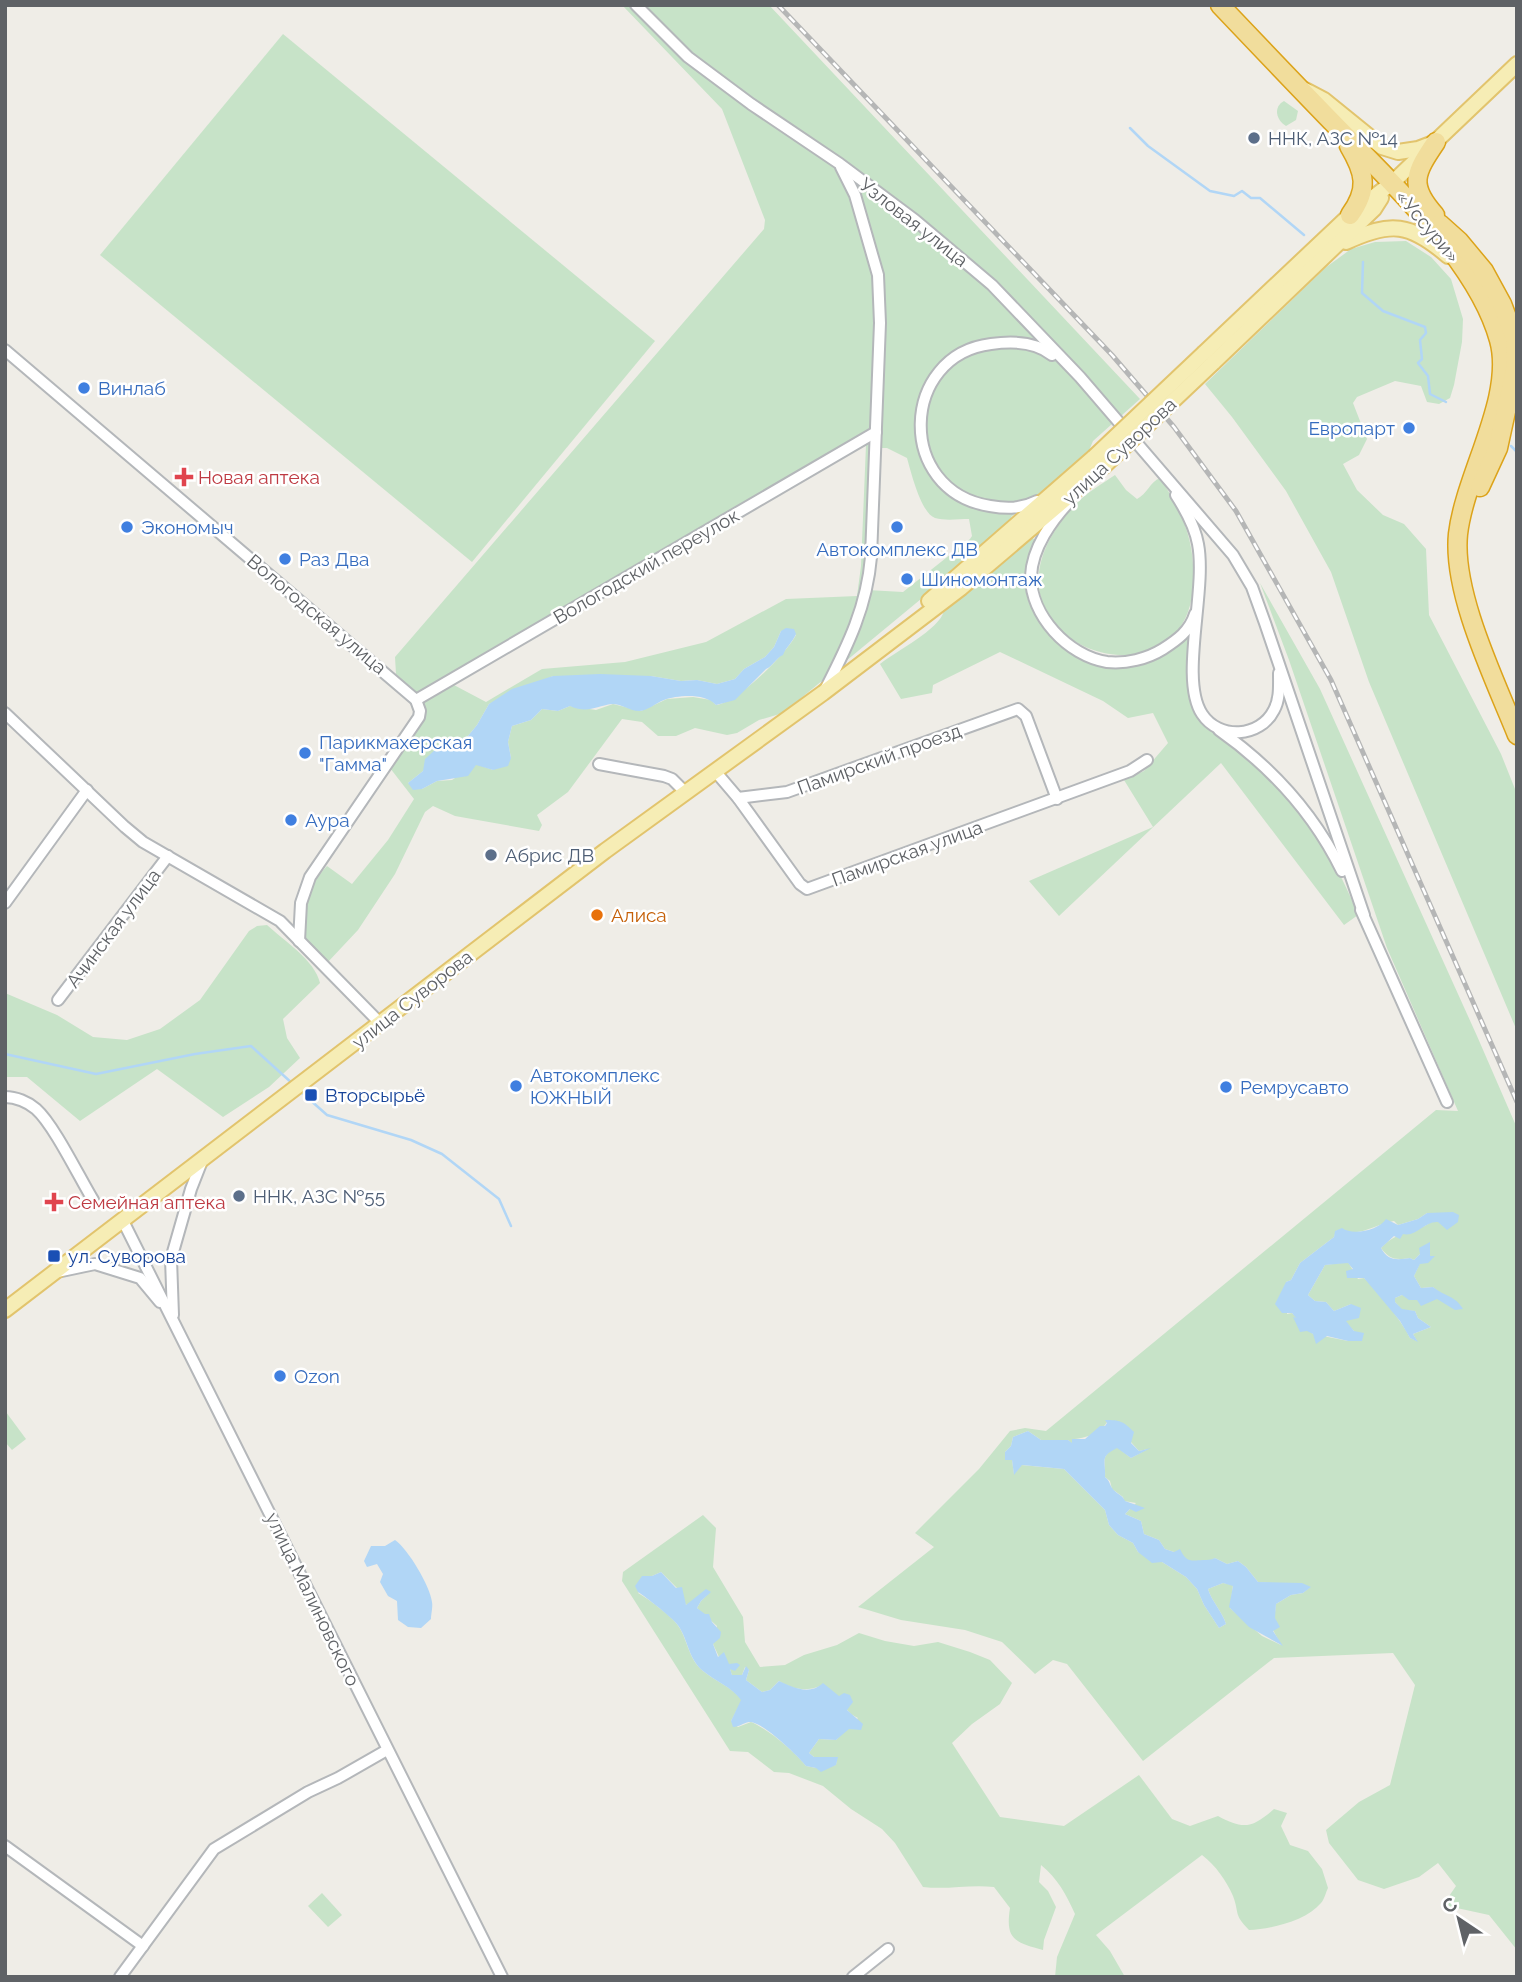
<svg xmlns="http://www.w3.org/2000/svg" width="1522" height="1982" font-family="Raleway,sans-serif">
<rect width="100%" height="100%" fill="#efede7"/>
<g fill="#c7e3c8" fill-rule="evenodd">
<path d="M622 5H769L1140 399 1093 441 1088 453 1054 486 1032 498 1011 517 1013 523 783 713 759 720 737 733 727 735 695 728 676 736H658L642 722 622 719 568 792 537 815 542 825 539 831 455 816 433 806 425 812 395 874 358 930 327 963 305 940C306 910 305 889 327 866L352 884 388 840 414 799 390 768 423 719 424 701 396 674 395 657 764 229 765 220 722 109ZM866 445 861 566 857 596 786 599 706 642 625 662 542 669 486 702 452 684ZM876 448H887L907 458C911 472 921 513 935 518 945 521 959 519 969 519L972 536 970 539 903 592 867 590ZM790 630 796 635C786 654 737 703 716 705L711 700 693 697 667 699 641 711 613 704 596 710 570 706 558 711 542 709 531 720 512 726 508 742 511 758 493 770 476 764 452 780 437 781 422 789 408 783 423 771 436 749 468 736 477 725 489 704 553 676H651L681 681 697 680 717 684 735 679 744 669 765 657 774 647 781 631Z"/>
<path d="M283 34 655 341 472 562 100 255Z"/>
<path d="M1284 101 1298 111 1296 120 1286 126C1276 120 1273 107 1284 101Z"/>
<path d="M1406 241 1431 257 1451 279 1463 319 1462 342 1454 385 1450 398 1439 404 1427 402 1421 386 1395 381 1357 397 1353 403 1367 439 1359 455 1343 464 1357 490 1383 515 1404 524 1426 549 1429 615 1501 754 1517 794V1031L1369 682 1331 572 1286 491 1232 417 1205 384 1325 268 1351 249 1375 242Z"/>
<path d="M1115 475 1126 490 1137 499C1147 494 1150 482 1160 478 1184 514 1196 544 1193 588 1182 721 950 637 1076 504 1087 492 1102 484 1115 475Z"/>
<path d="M1030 538 1035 539C1029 556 1023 574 1026 592 1030 613 1044 627 1060 640 1070 647 1080 658 1091 662 1126 676 1165 663 1189 635L1193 637 1196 708C1221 731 1247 754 1272 778 1309 816 1339 866 1358 915L1344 925 1221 763 1059 916 1029 881 1153 827 1124 780 1144 771 1168 743 1153 713 1128 718 1103 701 1000 652 933 685 932 693 901 699 880 664C896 651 939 630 944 611Z"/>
<path d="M1260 583 1320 689 1477 1036 1517 1128V1950L1489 1915 1443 1905 1456 1886 1438 1863 1419 1877 1384 1889 1358 1880 1329 1843 1326 1830 1359 1802 1390 1785 1415 1685 1393 1653 1274 1658 1143 1761 1067 1664 1053 1660 1035 1674 1002 1642 965 1630 901 1620 858 1607 934 1547 915 1533 979 1469 1010 1431 1025 1428 1046 1431 1436 1110 1458 1111 1387 948 1289 660ZM1427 1213 1458 1222 1432 1221C1415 1235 1398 1229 1381 1248 1390 1260 1396 1260 1410 1258L1414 1260 1420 1254 1429 1252 1430 1257 1420 1263 1414 1276 1421 1288 1433 1287 1441 1294 1434 1299 1402 1295 1395 1298V1302L1402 1310 1415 1311 1418 1318 1431 1327 1413 1334 1417 1341 1410 1338C1404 1324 1376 1289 1364 1278L1358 1279 1348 1262 1325 1265 1308 1295 1315 1301 1326 1302 1334 1311 1351 1304 1345 1321 1354 1331 1348 1341 1313 1334 1292 1313 1287 1314 1286 1282 1291 1280 1300 1263 1334 1237 1336 1231 1342 1229C1358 1239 1377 1223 1394 1221L1398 1225 1418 1219ZM1108 1420 1113 1422 1139 1451 1148 1449 1131 1458 1117 1447C1099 1457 1106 1460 1105 1477L1110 1481 1112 1489 1123 1497 1124 1501 1136 1503 1125 1514 1141 1521 1144 1534 1159 1540 1165 1549 1174 1552 1189 1562H1208L1215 1558 1227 1564 1238 1561 1246 1567 1258 1582 1310 1587 1303 1593 1291 1595 1276 1604 1273 1630 1281 1645 1262 1636 1230 1608 1233 1585 1223 1583 1208 1589C1212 1602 1222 1611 1226 1624L1219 1628 1204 1605 1197 1589 1186 1577 1162 1562 1138 1552 1133 1543 1118 1535 1109 1525 1105 1510 1064 1469 1021 1465 1014 1474 1012 1460H1005V1452L1011 1446 1013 1437 1028 1431 1041 1440H1068L1072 1444V1439C1085 1439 1103 1432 1108 1420Z"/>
<path d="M267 925C283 940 315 960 320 983L283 1019 287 1038 300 1058 269 1087 223 1117 157 1069 80 1121 27 1077H5V993L57 1015 93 1037 127 1040 160 1029 200 1000 249 931 257 926Z"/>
<path d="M6 1412 26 1439 12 1450 5 1442Z"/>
<path d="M703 1515 716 1528 713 1567 743 1617 745 1642 760 1667 785 1665 804 1655 837 1645 859 1633 885 1641 914 1646 938 1642 970 1652 990 1660 1012 1683 1000 1704 972 1724 952 1743 1000 1817 1064 1826 1139 1775 1172 1819 1190 1826 1218 1816C1244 1830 1252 1828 1274 1809L1287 1813 1281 1826 1290 1845 1308 1851 1322 1869 1328 1888C1326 1892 1324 1900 1321 1903 1306 1921 1271 1929 1249 1930 1233 1913 1240 1915 1233 1896 1226 1880 1216 1866 1202 1855L1096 1935 1110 1951 1125 1977H1055L1057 1957 1075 1914C1066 1894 1058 1879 1041 1865L1039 1882 1048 1891 1056 1907 1044 1940 1043 1950C1015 1942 1005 1940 1010 1908L994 1887C970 1884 948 1890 923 1887L895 1843 882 1829 851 1809 823 1786 789 1773 774 1772 748 1752 730 1751 622 1581 623 1572ZM661 1572 677 1588 686 1605 710 1592 701 1601 697 1608 717 1626 713 1644 719 1657 724 1653 732 1675H742L745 1667 749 1670 746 1680 762 1692 770 1690 779 1681C792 1689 805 1692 820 1686 846 1695 839 1709 858 1718L836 1740 819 1739 809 1753 814 1757H837L836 1765 816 1768 806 1766C794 1751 768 1729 751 1722L738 1727 731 1721 742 1700C732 1687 715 1681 703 1671 687 1658 688 1637 676 1623 671 1616 646 1597 638 1593L652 1576Z"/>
<path d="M322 1893 342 1915 328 1927 308 1906Z"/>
</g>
<g fill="#b1d6f6">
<path d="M786 628 794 629 796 634C792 643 786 647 783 655 776 658 773 666 766 669L735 700 716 705C705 693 678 695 664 700 656 703 647 711 639 711 630 711 622 704 612 704 596 706 588 714 570 706L558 711 542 709 531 720 512 726 508 742 511 758 508 766 493 770 476 765 468 776 437 781 422 789 413 790 408 783 423 771 425 759 436 749 468 736 477 725 489 704 512 689 553 676 600 674 651 676 681 681 697 680 717 684 735 679 744 669 765 657 774 647 781 631Z"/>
<path d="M1453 1212 1459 1215 1458 1222 1447 1230 1438 1222C1424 1221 1417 1237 1403 1234L1400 1239 1394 1236 1381 1248C1388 1261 1397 1260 1410 1258L1414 1260 1420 1254 1419 1248 1430 1242V1256H1435L1428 1263 1420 1264 1414 1276 1421 1288 1433 1287C1444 1296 1456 1296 1463 1309L1455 1310 1437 1299 1421 1306 1417 1300H1409L1402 1295 1395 1298V1302L1402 1309 1415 1311 1418 1318 1431 1327 1413 1334 1418 1342 1410 1338 1400 1321 1364 1278H1347L1346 1271 1353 1269 1348 1263 1325 1265 1308 1295 1315 1301 1326 1302 1334 1311 1351 1304 1361 1308 1359 1318 1346 1321 1354 1331 1364 1333 1362 1341H1348L1327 1336 1316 1344 1313 1334 1307 1331 1300 1332 1293 1317 1296 1318 1292 1313H1282L1275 1304 1286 1282 1291 1280 1300 1263 1334 1237 1335 1231 1342 1228C1353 1236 1379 1230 1386 1219L1398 1225 1418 1219 1427 1213Z"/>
<path d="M1105 1420C1120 1420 1123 1421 1134 1432L1131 1443 1139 1451 1151 1448 1131 1458 1117 1448C1099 1457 1106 1460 1105 1477 1110 1481 1109 1483 1112 1488 1116 1494 1122 1494 1125 1501L1145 1508 1136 1512 1130 1509 1125 1514 1141 1521 1144 1534 1159 1540 1165 1549 1174 1552 1180 1549C1186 1562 1190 1561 1203 1560 1207 1560 1211 1560 1215 1558L1227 1564 1238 1561 1246 1567 1258 1582 1302 1583 1311 1587 1303 1593 1291 1595 1276 1604 1275 1618 1280 1627 1273 1631 1283 1646 1249 1627 1229 1607 1233 1586 1223 1583 1208 1589C1212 1602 1222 1611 1226 1624L1219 1628 1204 1605 1197 1589 1186 1577 1162 1562 1152 1563 1138 1552 1133 1543 1118 1535 1109 1525 1105 1510 1064 1469 1022 1465 1014 1475 1012 1460H1005V1452L1011 1446 1013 1437 1028 1431 1041 1440H1068L1072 1443V1439H1085L1100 1426H1105L1107 1423Z"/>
<path d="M395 1540C408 1549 430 1586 432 1602 433 1607 431 1614 431 1619L421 1628 408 1627 398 1620 397 1601 388 1596 380 1582 383 1574 377 1564 367 1567 364 1561 371 1546H385Z"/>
<path d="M661 1572 676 1588 682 1587 686 1605 706 1589 711 1592 701 1601 697 1608 705 1614H709L712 1622 721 1632 720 1638 713 1644 718 1657 724 1652 729 1664 737 1663 740 1665 735 1671 730 1669 732 1675H742L746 1666 749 1670 746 1680 762 1692 770 1690 779 1681C793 1687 809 1696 823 1683L839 1696 844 1693 850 1695 853 1702 847 1710 863 1724 861 1730 849 1729 836 1740 819 1739 809 1753 814 1757H838L836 1765 821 1772 816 1768 806 1766C798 1756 761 1720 749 1722 743 1723 739 1727 733 1727L731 1721 741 1700C732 1687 715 1681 703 1671 687 1658 688 1636 676 1623 670 1616 646 1597 638 1592L635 1586 642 1576H652Z"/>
</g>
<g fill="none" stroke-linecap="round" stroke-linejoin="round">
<g stroke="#b1d6f6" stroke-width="2.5">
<path d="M1130 128 1148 146 1210 191 1234 196 1242 191 1251 198H1260L1304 235"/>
<path d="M1363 262 1362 293 1383 311 1425 327 1426 333 1420 340 1422 359 1418 363 1428 376 1430 394 1446 402"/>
<path d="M1511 446 1517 452"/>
<path d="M5 1054 96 1074 195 1054 251 1046 293 1084"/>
<path d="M300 1091 327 1115 411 1140 442 1154 499 1199 511 1226"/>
</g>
<g stroke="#b4b7ba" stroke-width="14">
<g id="minor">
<path d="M636 5 688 57 751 104 840 164 915 220 992 285 1080 377 1233 555 1252 587 1265 623 1364 915"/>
<path d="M5 350 416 700 420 711 419 717 310 877 301 903 299 941"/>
<path d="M1176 495C1185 509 1195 527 1198 544 1207 591 1179 679 1202 714 1219 740 1260 738 1274 710 1280 699 1279 686 1279 673"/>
<path d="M1037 501C1021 509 1007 509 990 506 895 491 900 355 991 344 1012 341 1036 342 1052 355"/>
<path d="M1070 501C1052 520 1032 548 1031 576 1030 615 1068 656 1107 662 1126 664 1147 659 1163 649 1177 640 1190 631 1195 614"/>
<path d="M826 688C848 645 867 606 871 557L880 323 878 275 855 195 841 167"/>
<path d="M416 700 876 432"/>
<path d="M5 713 125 827 143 842 280 921 380 1023"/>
<path d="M1219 730C1270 766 1314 814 1342 871"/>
<path d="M599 764 664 776 672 779 685 792"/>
<path d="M715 771 738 798 800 884 807 889 1130 771 1147 760"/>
<path d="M738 798 787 792 1018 709 1026 716 1057 799"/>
<path d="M5 903 87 790"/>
<path d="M1361 910 1447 1102"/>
<path d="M58 1000 168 856"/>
<path d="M5 1097C16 1097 28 1102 36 1109 54 1125 79 1177 93 1200"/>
<path d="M123 1221 502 1977"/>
<path d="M57 1272 95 1264 140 1278 160 1302"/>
<path d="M173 1315 171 1259 191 1189 202 1161"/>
<path d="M5 1846 143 1946"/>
<path d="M120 1977 214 1849 308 1792 338 1778 387 1750"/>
<path d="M853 1977 888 1949"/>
</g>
</g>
<g stroke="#e2c46d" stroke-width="18">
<g id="major">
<path d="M1305 90 1324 100 1382 147 1398 152 1418 149 1431 144"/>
<path d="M1346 242C1391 221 1410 223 1448 256"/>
<path d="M1204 353 1350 215 1392 183 1517 64"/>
<path d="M1213 363 1374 209 1381 198"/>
<path d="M929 601 1094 457"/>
<path d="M5 1310 605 851 823 693 961 588 1103 467"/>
</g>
</g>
<g stroke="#dca31a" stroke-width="21">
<g id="highway">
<path d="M1220 5C1259 46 1298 87 1337 127 1392 183 1478 263 1499 340 1515 397 1465 474 1458 534 1452 593 1495 680 1517 735"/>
<path d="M1349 146C1365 173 1369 189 1350 215"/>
<path d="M1435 215C1408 185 1415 173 1436 142"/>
<path d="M1440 224 1459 241 1484 271 1502 304 1516 341 1515 370 1498 448 1480 487"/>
</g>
</g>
<use href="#minor" stroke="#fff" stroke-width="10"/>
<use href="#major" stroke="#f6edb5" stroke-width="14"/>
<use href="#highway" stroke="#f1dd9c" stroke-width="18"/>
<g stroke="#b5b6b6" stroke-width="5">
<path id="rail" d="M778 5 1112 355 1174 427 1236 511 1331 680 1517 1102"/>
</g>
<use href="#rail" stroke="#fff" stroke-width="2.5" stroke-dasharray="8" stroke-linecap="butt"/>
<g stroke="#e2c46d" stroke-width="18" stroke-linecap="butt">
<g id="major-bridge">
<path d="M1094 457 1204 353"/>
<path d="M1103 467 1213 363"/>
</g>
</g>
<use href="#major-bridge" stroke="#f6edb5" stroke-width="14"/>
</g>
<g fill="#5c6f8a" stroke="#fff" stroke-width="2.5">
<circle cx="1254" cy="138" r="7"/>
<circle cx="491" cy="855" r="7"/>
<circle cx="239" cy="1196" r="7"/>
</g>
<g fill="#3f7fe0" stroke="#fff" stroke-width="2.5">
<circle cx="84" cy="388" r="7"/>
<circle cx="1409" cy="428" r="7"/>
<circle cx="127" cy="527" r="7"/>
<circle cx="897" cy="527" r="7"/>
<circle cx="285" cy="559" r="7"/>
<circle cx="907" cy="579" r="7"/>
<circle cx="305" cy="753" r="7"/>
<circle cx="291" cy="820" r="7"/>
<circle cx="516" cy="1086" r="7"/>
<circle cx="1226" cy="1087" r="7"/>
<circle cx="280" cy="1376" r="7"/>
</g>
<g fill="#e0444e" stroke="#fff" stroke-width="2.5">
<path d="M180.5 466.5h7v7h7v7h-7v7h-7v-7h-7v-7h7z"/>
<path d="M50.5 1191.5h7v7h7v7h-7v7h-7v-7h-7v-7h7z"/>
</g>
<circle fill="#e8710a" stroke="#fff" stroke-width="2.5" cx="597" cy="915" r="7"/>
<g fill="#1a4fb4" stroke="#fff" stroke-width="2.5">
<rect x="304" y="1088" width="14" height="14" rx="3.5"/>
<rect x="47" y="1249" width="14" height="14" rx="3.5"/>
</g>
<g text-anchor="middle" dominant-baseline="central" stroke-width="5" stroke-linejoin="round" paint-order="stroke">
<g font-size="19" fill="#4e5e75" stroke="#fff" text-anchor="start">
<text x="1268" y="138">ННК, АЗС №14</text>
<text x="505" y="855">Абрис ДВ</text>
<text x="253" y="1196">ННК, АЗС №55</text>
</g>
<g font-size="19" fill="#5f6266" stroke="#fff">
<text transform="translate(914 222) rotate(38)">Узловая улица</text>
<text transform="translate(1428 226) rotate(50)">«Уссури»</text>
<text transform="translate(1119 451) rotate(-43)">улица Суворова</text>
<text transform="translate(646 566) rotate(-30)">Вологодский переулок</text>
<text transform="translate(317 614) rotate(40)">Вологодская улица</text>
<text transform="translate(879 759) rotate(-20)">Памирский проезд</text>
<text transform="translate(907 853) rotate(-20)">Памирская улица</text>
<text transform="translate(113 928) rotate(-53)">Ачинская улица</text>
<text transform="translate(412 999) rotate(-38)">улица Суворова</text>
<text transform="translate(313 1599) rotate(64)">улица Малиновского</text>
</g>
<g font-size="19" fill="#366cbe" stroke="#fff" text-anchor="start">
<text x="98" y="388">Винлаб</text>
<text x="1395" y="428" text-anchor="end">Европарт</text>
<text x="141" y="527">Экономыч</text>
<text x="897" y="549" text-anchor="middle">Автокомплекс ДВ</text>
<text x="299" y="559">Раз Два</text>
<text x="921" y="579">Шиномонтаж</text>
<text x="319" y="742">Парикмахерская<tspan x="319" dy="22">"Гамма"</tspan></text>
<text x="305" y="820">Аура</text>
<text x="530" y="1075">Автокомплекс<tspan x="530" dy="22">ЮЖНЫЙ</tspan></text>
<text x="1240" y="1087">Ремрусавто</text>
<text x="294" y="1376">Ozon</text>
</g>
<g font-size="19" fill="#be3a42" stroke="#fff" text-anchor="start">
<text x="198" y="477">Новая аптека</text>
<text x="68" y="1202">Семейная аптека</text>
</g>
<g font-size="19" fill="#c56008" stroke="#fff" text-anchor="start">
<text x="611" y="915">Алиса</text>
</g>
<g font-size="19" fill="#164399" stroke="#fff" text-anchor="start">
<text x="325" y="1095">Вторсырьё</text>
<text x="68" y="1256">ул. Суворова</text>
</g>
</g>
<rect width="1522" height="1982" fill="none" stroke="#5f6266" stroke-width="14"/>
<g transform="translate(1459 1919) rotate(325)" stroke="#ffffff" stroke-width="5" paint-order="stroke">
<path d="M0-5L12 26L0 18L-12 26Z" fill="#5f6266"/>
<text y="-10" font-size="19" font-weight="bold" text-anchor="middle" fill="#5f6266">С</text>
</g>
</svg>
